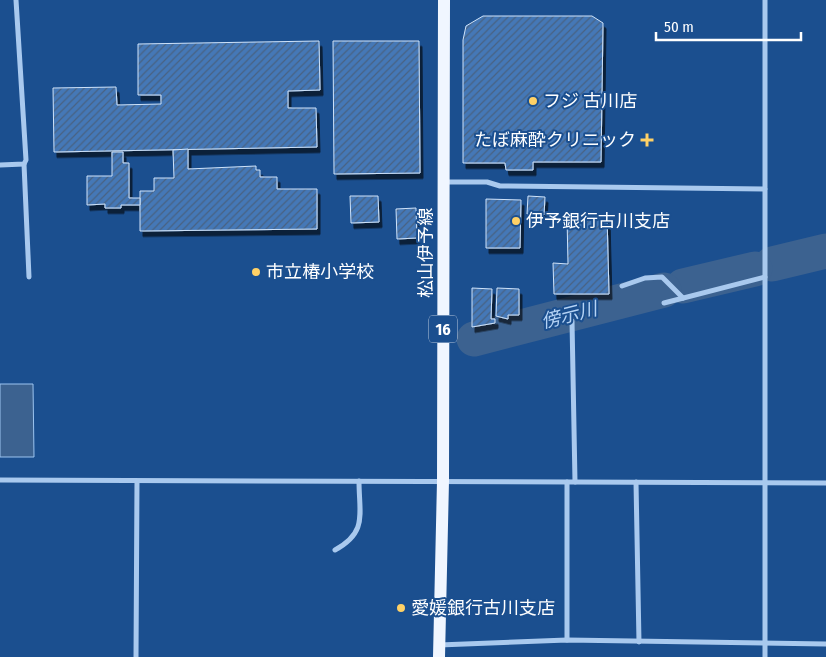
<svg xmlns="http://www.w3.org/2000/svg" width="826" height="657" font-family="'Fira Sans Condensed','Noto Sans JP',sans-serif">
<defs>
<pattern id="building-hatch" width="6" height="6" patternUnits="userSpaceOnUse" patternTransform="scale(1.25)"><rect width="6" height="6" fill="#4478b7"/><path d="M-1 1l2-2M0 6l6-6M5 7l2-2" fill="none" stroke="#486282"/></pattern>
<filter id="shadow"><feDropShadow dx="3" dy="5.5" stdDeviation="0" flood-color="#0009"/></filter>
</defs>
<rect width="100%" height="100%" fill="#1b4f8f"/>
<path fill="#3c6290" stroke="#9cc4f0" d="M0 384H33L34 457H0Z"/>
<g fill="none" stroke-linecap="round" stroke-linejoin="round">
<g stroke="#3c6290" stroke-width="35">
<path d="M772 264 826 251"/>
<path d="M683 286 755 269"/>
<path d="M474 339 664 290"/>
</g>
</g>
<g fill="url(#building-hatch)" stroke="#cfe3fa" filter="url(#shadow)">
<path d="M483 16H592L603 23 601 162H533V170H506L505 163H463V40L466 26Z"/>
<path d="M319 41 320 90 288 91V108H316L317 147 54 152 53 88 116 87 117 105 161 104V95H138V44Z"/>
<path d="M333 41H419L420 173 334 174Z"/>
<path d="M188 149V169L256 166V170H260V177H277V189H317V229L140 231V191H154V178H174L173 150Z"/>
<path d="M112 152H123V163H129V198H140V205H121V208H105V204L87 205V176H112Z"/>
<path d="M350 196H378L379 222 351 223Z"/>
<path d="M528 196 545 197 544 215 527 214Z"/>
<path d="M486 199 521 200 520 248H486Z"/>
<path d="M416 208 417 238 397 239 396 209Z"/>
<path d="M607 215 609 294H554L553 263 568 264 567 216Z"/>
<path d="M472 288 492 289 491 319H495V323L472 327Z"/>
<path d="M497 288 519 289V315H508V319L496 316Z"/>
</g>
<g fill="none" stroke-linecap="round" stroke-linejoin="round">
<g stroke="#a9c9ee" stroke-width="5">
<path d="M765 0V657"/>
<path d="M24 164 29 277"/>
<path d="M0 165 24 164 26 160 16 0"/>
<path d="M444 182H487L500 186 765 189"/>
<path d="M622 286 645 278 662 277 683 298"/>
<path d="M664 303 765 277"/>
<path d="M572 321 575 482"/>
<path d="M0 480 826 483"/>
<path d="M636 482 639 642"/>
<path d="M335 550C368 532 359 514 359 481"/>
<path d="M567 640V482"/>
<path d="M439 645 567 640 826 644"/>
<path d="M136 657 137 481"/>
</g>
<path stroke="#f0f6ff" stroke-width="12" d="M439 657 443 481 444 0"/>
</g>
<g fill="#ffd166" stroke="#1b4f8f" stroke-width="2">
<circle cx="533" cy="101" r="5"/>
<path d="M644.5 132.5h5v5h5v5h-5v5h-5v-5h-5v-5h5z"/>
<circle cx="516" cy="221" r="5"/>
<circle cx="256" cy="272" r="5"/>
<circle cx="401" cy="608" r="5"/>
</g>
<g text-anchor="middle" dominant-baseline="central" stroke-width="4" stroke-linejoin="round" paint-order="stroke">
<rect fill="#1b4f8f" stroke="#bbcadd" stroke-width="1" x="429" y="315.5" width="28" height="27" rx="4"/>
<g font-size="16" font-weight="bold" fill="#fff">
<text x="443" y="329">16</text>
</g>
<g font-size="18" fill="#fff" stroke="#1b4f8f" text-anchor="start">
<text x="543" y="101">フジ 古川店</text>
<text x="636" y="140" text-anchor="end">たぼ麻酔クリニック</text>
<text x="526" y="221">伊予銀行古川支店</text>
<text x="266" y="272">市立椿小学校</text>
<text x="411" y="608">愛媛銀行古川支店</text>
</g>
<g font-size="18" fill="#fff" stroke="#1b4f8f">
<text transform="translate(426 253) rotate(-90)">松山伊予線</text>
</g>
<g font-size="19" font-style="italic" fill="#b5d3f5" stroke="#1b4f8f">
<text transform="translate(569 315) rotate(-14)">傍示川</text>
</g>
</g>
<path d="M656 32v8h145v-8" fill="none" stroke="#ffffff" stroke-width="2.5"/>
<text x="664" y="32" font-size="15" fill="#ffffff" stroke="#1b4f8f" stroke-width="4" paint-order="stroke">50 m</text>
</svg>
